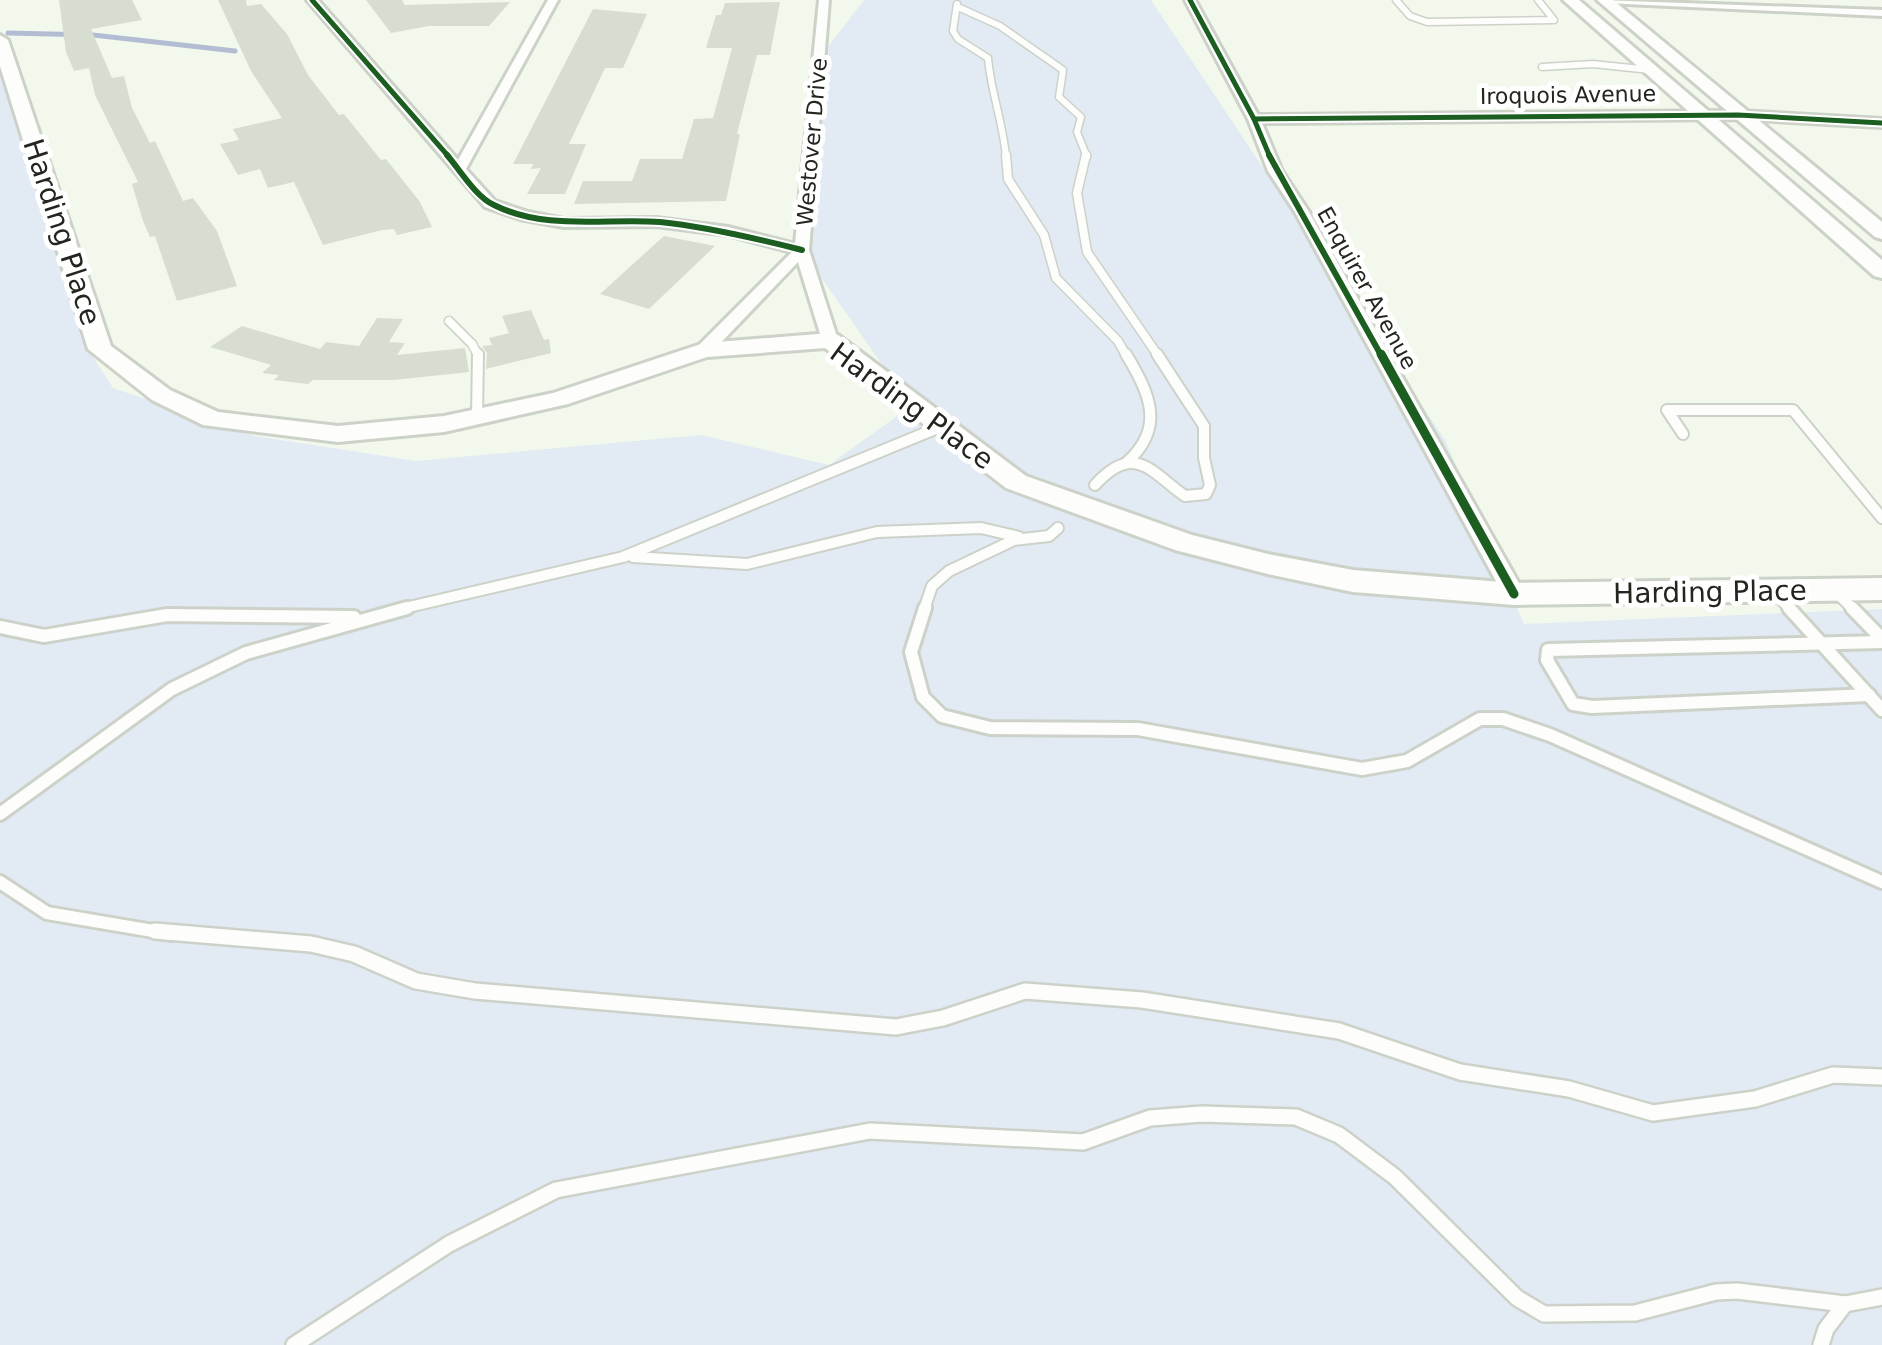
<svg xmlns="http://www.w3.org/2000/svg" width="1882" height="1345" font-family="'DejaVu Sans',sans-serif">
<rect width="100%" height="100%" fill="#f2f9ec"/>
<path fill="#e2eaf4" d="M864 0H1151L1445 440 1524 624 1882 609V1345H0V61L81 338 113 388 255 436 416 461 701 435 829 465 911 406 802 250 818 60Z"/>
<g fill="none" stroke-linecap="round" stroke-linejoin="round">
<path stroke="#b2bdd3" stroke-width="5" d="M8 33 93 35 235 51"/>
</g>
<g fill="#d7ded0">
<path d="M59 0H132L142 20 91 29 112 78 124 76 132 108 150 143 155 141 183 201 193 198 217 231 237 286 177 301 155 236 150 237 143 221 132 184 138 182 95 95 89 68 74 71 66 52Z"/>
<path d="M218 0H246L247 6 261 4 287 34 308 75 339 115 344 114 381 160 386 159 420 202 432 227 397 235 394 229 382 230 323 245 294 182 268 188 260 169 238 175 220 144 239 140 233 129 282 118 251 71Z"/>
<path d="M366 0H402L405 5 510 2 489 26H429L391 33Z"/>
<path d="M780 2 770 55H757L737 134H740L726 201 574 204 583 181H632L640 159H682L694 119 713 118 732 48H706L716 15H721L725 3Z"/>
<path d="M593 9 647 14 623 68H605L569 144H586L565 194H527L541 168 531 169 533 164H513Z"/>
<path d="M664 236 715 246 649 309 600 294Z"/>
<path d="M531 310 544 340 549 339 551 353 486 369 487 353 482 346 492 345 489 338 509 333 502 316Z"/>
<path d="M377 318 403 319 389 342 405 343 397 355 465 348 469 372 394 380H313L308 384 274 380 279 375 262 373 271 365 210 347 242 326 320 349 326 342 359 346Z"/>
</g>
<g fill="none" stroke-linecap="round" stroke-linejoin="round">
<g stroke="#cdd2c8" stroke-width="9">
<g id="service-far4">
<path d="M1396 0 1410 16 1427 22 1554 20 1538 0"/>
<path d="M957 4 953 31 958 39 988 58C991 93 1003 122 1006 157"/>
<path d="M958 7 1000 26 1063 70 1059 97 1081 117 1077 132 1087 157"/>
<path d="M1542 67 1593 64 1650 70"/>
</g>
</g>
<g stroke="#cdd2c8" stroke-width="11">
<g id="service-far3">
<path d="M1006 155 1008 179 1044 235 1056 278 1118 341 1127 357"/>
<path d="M1086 155 1077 193 1087 252 1159 357"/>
<path d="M449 321 472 344 479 357"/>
</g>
</g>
<g stroke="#cdd2c8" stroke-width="14">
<g id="service-far2">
<path d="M1126 354C1150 394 1166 428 1126 463"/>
<path d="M477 417 478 354"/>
<path d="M1683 434 1667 410H1793L1882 518"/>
<path d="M1095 485C1135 441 1152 473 1185 496L1206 494 1210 485 1204 458V426L1157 354"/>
<path d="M633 557 747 564 877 532 981 528 1019 537"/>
<path d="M1774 592 1791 610"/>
<path d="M1836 592 1854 610"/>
<path d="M396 610 623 557 940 427"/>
<path d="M924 610 932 586 949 571 1014 540 1049 536 1058 528"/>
</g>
</g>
<g stroke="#cdd2c8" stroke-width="18">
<g id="service-far1">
<path d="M925 608 911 652 923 697 942 716 990 728 1138 729 1362 769 1407 761 1480 719H1503L1550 735 1882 882"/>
<path d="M1789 608 1882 710"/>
<path d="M1852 608 1882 639"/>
<path d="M0 627 44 636 167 615 354 617"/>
<path d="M1869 695 1592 707 1573 704 1547 660 1548 650 1882 642"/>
<path d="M0 814 172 689 246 653 407 608"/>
<path d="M0 882 47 913 171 934"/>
</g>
</g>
<g stroke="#cdd2c8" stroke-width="20">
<g id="service">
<path d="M155 931 311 944 354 954 416 981 475 991 896 1027 943 1018 1025 991 1142 1000 1339 1031 1460 1072 1569 1089 1653 1113 1755 1099 1833 1075 1882 1077"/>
<path d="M294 1345 449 1244 556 1190 870 1131 1083 1142 1150 1118 1202 1114 1296 1117 1339 1135 1395 1177 1517 1298 1544 1314 1635 1313 1716 1292 1737 1291 1845 1304"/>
<path d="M1821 1345 1826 1329 1845 1304 1882 1297"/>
</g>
</g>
<g stroke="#cdd2c8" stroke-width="6">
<g id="minor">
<path d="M307 0H318L458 160 548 0H558L466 169 495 201 528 212 564 219 656 218 728 227 795 244 819 0H829L809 250 838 340 830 345 822 340 798 262 710 354H698V346L792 252 728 235 656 226 564 227 520 219 485 207Z"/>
<path d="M1185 0H1195L1258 115 1738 111 1882 119V127L1738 119 1262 123 1282 171 1309 212 1525 594 1514 602 1503 594 1295 212 1268 171 1248 119Z"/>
<path d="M1600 0 1882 10V16L1605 3Z"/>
</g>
</g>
<g stroke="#cdd2c8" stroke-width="6">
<g id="secondary">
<path d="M1563 0H1579L1882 260V278L1874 276Z"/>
<path d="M1597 0H1613L1882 222V239L1875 237Z"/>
<path d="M0 35 8 40 111 346 170 390 218 412 338 426 444 416 553 393 704 343 830 333 838 335 1026 476 1192 535 1268 554 1353 570 1514 583 1882 578V600L1514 605 1353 592 1268 574 1175 550 1006 488 825 348 707 357 568 404 444 432 338 442 203 425 152 400 88 349 0 66Z"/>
</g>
</g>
<use href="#service-far4" stroke="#fdfefc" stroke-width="6"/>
<use href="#service-far3" stroke="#fdfefc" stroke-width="8"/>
<use href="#service-far2" stroke="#fdfefc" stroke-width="10"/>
<use href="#service-far1" stroke="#fdfefc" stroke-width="12"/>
<use href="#service" stroke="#fdfefc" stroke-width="15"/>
<use href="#minor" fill="#fdfefc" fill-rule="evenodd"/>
<use href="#secondary" fill="#fdfefc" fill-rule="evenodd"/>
<g stroke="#fff" stroke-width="9">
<g id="cycleway-far2">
<path d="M312 0 449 157"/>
<path d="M1190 0 1254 119 1270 157"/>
<path d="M1254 119 1738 115 1882 123"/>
</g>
</g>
<g stroke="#fff" stroke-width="10">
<g id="cycleway-far1">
<path d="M447 155C460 170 476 197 494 205 546 231 604 218 660 222 708 227 755 238 802 250"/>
<path d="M1269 155 1382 357"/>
</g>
</g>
<g stroke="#fff" stroke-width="14">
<path id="cycleway" d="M1381 354 1514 594"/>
</g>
<use href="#cycleway-far2" stroke="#1b5e20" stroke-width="5"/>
<use href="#cycleway-far1" stroke="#1b5e20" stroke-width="6"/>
<use href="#cycleway" stroke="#1b5e20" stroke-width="9"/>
</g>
<g text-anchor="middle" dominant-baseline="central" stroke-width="10" stroke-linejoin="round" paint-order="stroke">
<g font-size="22" fill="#22261e" stroke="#fff">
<text transform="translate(1568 95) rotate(-1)">Iroquois Avenue</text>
<text transform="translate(812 142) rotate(-85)">Westover Drive</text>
<text transform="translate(1367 288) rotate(61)">Enquirer Avenue</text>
</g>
<g font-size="28" fill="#22261e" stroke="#fff">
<text transform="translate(62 232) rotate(72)">Harding Place</text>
<text transform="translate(912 406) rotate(36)">Harding Place</text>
<text transform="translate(1710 592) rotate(-1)">Harding Place</text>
</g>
</g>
</svg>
